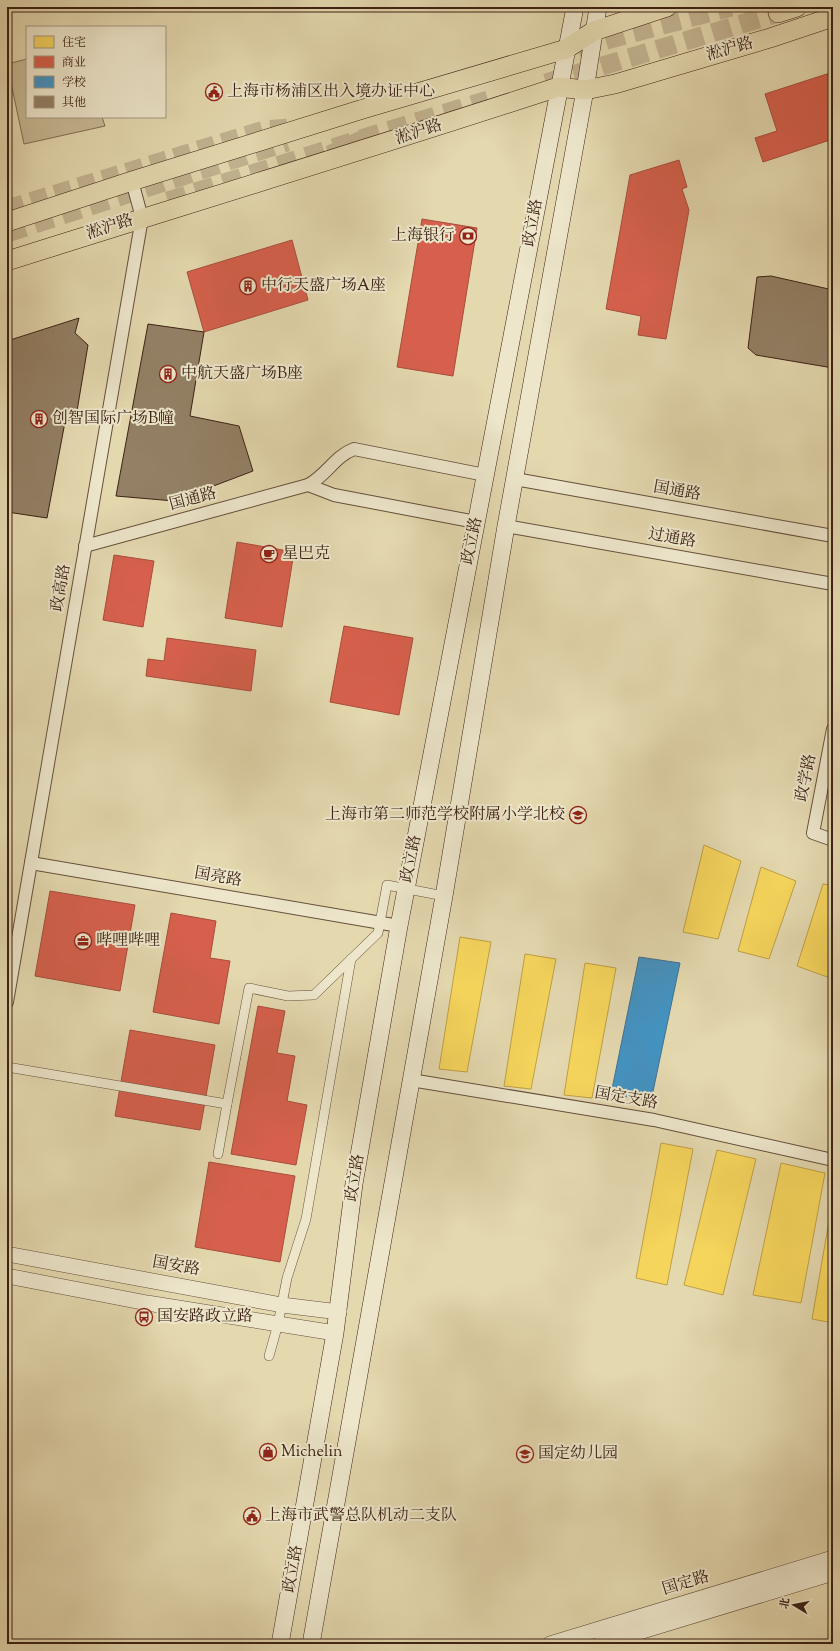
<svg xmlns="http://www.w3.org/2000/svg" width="840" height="1651" font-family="'Sorts Mill Goudy','Noto Serif SC',serif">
<rect width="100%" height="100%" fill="#e4d8af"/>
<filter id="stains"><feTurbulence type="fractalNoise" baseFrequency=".005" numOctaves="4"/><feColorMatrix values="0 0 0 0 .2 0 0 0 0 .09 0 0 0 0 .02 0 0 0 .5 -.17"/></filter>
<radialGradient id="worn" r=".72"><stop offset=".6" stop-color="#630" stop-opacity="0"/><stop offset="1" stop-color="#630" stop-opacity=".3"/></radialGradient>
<path fill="#c7b995" stroke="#826d54" d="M27 59V117H102L105 126 24 144 7 64Z"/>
<g fill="#f6d55c" stroke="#be9f46">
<path d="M704 845 741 861 718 939 683 932Z"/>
<path d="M761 867 796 881 769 959 738 951Z"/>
<path d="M823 884 833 886V979L797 966Z"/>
<path d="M460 937 491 942 467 1072 439 1069Z"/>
<path d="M525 954 556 959 531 1089 504 1086Z"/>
<path d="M585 963 616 968 592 1098 564 1095Z"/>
<path d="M661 1143 693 1149 667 1285 636 1278Z"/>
<path d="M717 1150 756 1159 723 1295 684 1285Z"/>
<path d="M781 1163 825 1173 801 1303 753 1295Z"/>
<path d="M833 1198V1323L812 1319Z"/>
</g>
<g fill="#d6604d" stroke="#a84d3c">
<path d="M833 72V139L763 162 755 138 777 131 765 94Z"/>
<path d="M679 160 687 187 682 189 689 210 666 339 638 335 641 316 606 309 630 175Z"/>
<path d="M422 219 477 228 453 376 397 367Z"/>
<path d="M292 240 308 300 204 332 187 272Z"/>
<path d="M237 542 294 552 282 627 225 618Z"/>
<path d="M114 555 154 561 143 627 103 620Z"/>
<path d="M344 626 413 638 399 715 330 702Z"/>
<path d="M167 638 256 650 251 691 146 676 148 659 164 661Z"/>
<path d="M50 891 135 905 120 991 35 976Z"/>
<path d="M171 913 216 921 210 958 230 961 219 1024 153 1012Z"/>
<path d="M258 1006 285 1011 277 1053 295 1056 287 1101 307 1105 296 1165 231 1154Z"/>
<path d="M130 1030 215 1045 200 1130 115 1116Z"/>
<path d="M209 1162 295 1176 280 1262 195 1247Z"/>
</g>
<path fill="#4393c3" stroke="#41718e" d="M639 957 680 963 651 1101 611 1094Z"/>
<g fill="#938065" stroke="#3c2114">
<path d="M771 276 833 290V368L756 355 748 348 757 277Z"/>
<path d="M79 318 75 333 88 345 76 417 65 422 47 518 7 512V341Z"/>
<path d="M148 324 204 332 190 416 239 426 253 471 174 501 116 496Z"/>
</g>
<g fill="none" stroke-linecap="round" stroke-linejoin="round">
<g stroke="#c2b390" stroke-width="17" stroke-dasharray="17 8" stroke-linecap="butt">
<path d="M329 154 364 138"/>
<path d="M7 208 264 129 292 127"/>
</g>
<g stroke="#c2b390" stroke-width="19" stroke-dasharray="19 10" stroke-linecap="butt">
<path d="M578 49 610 39 731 7"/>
<path d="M546 83 778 13"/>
<path d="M168 201 364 138 488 100"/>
<path d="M7 233 287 142"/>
</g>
<g stroke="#664f3b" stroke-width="10">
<g id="pedestrian">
<path d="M7 1067 227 1104 249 988 288 996 314 995 378 933 387 885 444 896"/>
<path d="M218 1154 227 1104"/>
<path d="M269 1356 278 1324 287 1278 306 1219 351 959"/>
</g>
</g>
<g stroke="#664f3b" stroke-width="14">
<g id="minor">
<path d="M515 479 833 536"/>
<path d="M308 485 334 495 476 522"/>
<path d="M506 526 833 584"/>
<path d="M85 546 308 485C326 476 335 456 354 449L485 475"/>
<path d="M833 729 813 833 833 840"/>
<path d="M31 863 399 926"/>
<path d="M7 1002 142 218 132 181"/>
<path d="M411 1080 654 1120 833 1160"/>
</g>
</g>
<g stroke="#664f3b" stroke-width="16">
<g id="tertiary">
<path d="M7 1254 282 1305 339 1312"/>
<path d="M7 1276 147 1303 335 1333"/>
<path d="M550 1644 833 1558"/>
<path d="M600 1644 833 1573"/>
</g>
</g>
<g stroke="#3c2114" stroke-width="18">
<g id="secondary">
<path d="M280 1644 335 1333 354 1184 399 926 575 7"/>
<path d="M311 1644 444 896 506 526 585 90 598 7"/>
</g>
</g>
<g stroke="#3c2114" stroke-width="20">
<g id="primary">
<path d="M778 13 797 7"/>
<path d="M7 222 132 181 363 109 566 49 594 31 667 7"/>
<path d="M7 261C191 203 375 147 558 87L585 90 615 84 770 38 833 17"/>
</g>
</g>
<use href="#pedestrian" stroke="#ede6cb" stroke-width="9"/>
<use href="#minor" stroke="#ede6cb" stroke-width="12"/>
<use href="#tertiary" stroke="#ede6cb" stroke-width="15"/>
<use href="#secondary" stroke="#ede6cb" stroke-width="17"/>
<use href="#primary" stroke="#e4d8af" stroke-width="19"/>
</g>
<defs>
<g id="civic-ring" transform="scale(0.9)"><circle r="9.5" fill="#ede6cb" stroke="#8f2418" stroke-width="1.5"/><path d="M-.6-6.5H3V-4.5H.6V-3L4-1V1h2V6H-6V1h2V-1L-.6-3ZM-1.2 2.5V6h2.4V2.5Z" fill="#8f2418"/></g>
<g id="bank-ring" transform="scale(0.9)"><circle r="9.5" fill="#ede6cb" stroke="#8f2418" stroke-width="1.5"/><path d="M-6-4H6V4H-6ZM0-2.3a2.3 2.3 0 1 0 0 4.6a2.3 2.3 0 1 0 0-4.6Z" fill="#8f2418"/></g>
<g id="building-ring" transform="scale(0.9)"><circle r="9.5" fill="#ede6cb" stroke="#8f2418" stroke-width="1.5"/><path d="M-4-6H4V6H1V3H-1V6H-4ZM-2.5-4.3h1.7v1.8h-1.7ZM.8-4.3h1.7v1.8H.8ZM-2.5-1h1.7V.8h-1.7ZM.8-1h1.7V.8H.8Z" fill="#8f2418"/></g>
<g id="cafe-ring" transform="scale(0.9)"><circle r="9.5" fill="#ede6cb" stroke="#8f2418" stroke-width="1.5"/><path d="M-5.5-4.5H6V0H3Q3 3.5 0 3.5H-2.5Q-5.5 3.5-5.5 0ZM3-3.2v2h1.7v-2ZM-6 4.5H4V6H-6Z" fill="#8f2418"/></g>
<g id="school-ring" transform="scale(0.9)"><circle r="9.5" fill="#ede6cb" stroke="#8f2418" stroke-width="1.5"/><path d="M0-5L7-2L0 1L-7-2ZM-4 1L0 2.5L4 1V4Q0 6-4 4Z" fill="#8f2418"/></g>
<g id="office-ring" transform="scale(0.9)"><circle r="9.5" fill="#ede6cb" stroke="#8f2418" stroke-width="1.5"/><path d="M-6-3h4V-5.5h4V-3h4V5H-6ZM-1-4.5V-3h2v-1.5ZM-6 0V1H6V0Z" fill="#8f2418"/></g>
<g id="bus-ring" transform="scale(0.9)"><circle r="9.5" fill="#ede6cb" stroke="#8f2418" stroke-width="1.5"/><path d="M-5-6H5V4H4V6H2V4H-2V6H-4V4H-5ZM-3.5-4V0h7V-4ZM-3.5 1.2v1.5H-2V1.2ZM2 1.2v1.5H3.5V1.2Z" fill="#8f2418"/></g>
<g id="shop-ring" transform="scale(0.9)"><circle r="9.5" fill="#ede6cb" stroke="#8f2418" stroke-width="1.5"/><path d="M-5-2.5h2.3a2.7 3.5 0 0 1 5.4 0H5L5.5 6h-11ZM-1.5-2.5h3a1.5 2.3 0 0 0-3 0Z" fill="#8f2418"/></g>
</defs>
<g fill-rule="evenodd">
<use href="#civic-ring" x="214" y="92"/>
<use href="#bank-ring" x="468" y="236"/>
<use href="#building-ring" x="248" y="286"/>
<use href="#building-ring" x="168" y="374"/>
<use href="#building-ring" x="39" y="419"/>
<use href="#cafe-ring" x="269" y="554"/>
<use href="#school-ring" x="578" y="815"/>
<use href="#office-ring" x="83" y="941"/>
<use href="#bus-ring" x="144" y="1317"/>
<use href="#shop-ring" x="268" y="1452"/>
<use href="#school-ring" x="525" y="1454"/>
<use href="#civic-ring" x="252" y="1516"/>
</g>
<g text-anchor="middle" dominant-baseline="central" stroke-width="4" stroke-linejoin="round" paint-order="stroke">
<g font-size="16" fill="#3c2114" stroke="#ede6cb">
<text transform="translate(730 50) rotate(-16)">淞沪路</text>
<text transform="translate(419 133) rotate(-18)">淞沪路</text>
<text transform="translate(534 223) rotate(-80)">政立路</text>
<text transform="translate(110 228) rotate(-18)">淞沪路</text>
<text transform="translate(677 492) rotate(10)">国通路</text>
<text transform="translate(193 500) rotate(-15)">国通路</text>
<text transform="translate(672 539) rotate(10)">过通路</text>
<text transform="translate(473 541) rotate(-79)">政立路</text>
<text transform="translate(62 588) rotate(-80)">政高路</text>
<text transform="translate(807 778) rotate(-79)">政学路</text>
<text transform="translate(412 859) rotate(-79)">政立路</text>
<text transform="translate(218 878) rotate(10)">国亮路</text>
<text transform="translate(626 1099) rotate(10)">国定支路</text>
<text transform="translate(356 1178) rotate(-81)">政立路</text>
<text transform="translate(176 1267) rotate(10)">国安路</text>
<text transform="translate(294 1569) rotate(-80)">政立路</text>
<text transform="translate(686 1584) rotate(-17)">国定路</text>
</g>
<g font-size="16" fill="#3c2114" stroke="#ede6cb" text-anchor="start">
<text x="227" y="92">上海市杨浦区出入境办证中心</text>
<text x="455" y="236" text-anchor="end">上海银行</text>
<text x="261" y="286">中行天盛广场A座</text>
<text x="181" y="374">中航天盛广场B座</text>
<text x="52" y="419">创智国际广场B幢</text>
<text x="282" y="554">星巴克</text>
<text x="565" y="815" text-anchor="end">上海市第二师范学校附属小学北校</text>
<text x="96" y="941">哔哩哔哩</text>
<text x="157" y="1317">国安路政立路</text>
<text x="281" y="1452">Michelin</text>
<text x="538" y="1454">国定幼儿园</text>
<text x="265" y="1516">上海市武警总队机动二支队</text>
</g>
</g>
<rect width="840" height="1651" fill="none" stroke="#e4d8af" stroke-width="24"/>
<rect x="8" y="8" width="824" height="1635" fill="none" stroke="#3c2114" stroke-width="2"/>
<rect x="12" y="12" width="816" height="1627" fill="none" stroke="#3c2114"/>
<rect x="26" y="26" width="140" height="92" fill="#ede6cb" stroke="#a69782"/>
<rect x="34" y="36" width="20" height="12" fill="#f6d55c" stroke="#a69782"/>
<text x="62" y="46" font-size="12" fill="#3c2114">住宅</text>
<rect x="34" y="56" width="20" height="12" fill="#d6604d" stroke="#a69782"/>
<text x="62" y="66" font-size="12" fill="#3c2114">商业</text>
<rect x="34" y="76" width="20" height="12" fill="#4393c3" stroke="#a69782"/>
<text x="62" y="86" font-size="12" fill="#3c2114">学校</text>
<rect x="34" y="96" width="20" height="12" fill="#938065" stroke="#a69782"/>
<text x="62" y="106" font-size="12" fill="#3c2114">其他</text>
<g transform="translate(794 1605) rotate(280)" stroke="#ede6cb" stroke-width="3" paint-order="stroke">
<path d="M0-3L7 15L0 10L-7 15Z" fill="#3c2114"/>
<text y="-6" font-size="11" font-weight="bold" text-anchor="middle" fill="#3c2114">北</text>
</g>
<rect width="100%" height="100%" filter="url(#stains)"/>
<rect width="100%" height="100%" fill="url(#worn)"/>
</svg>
